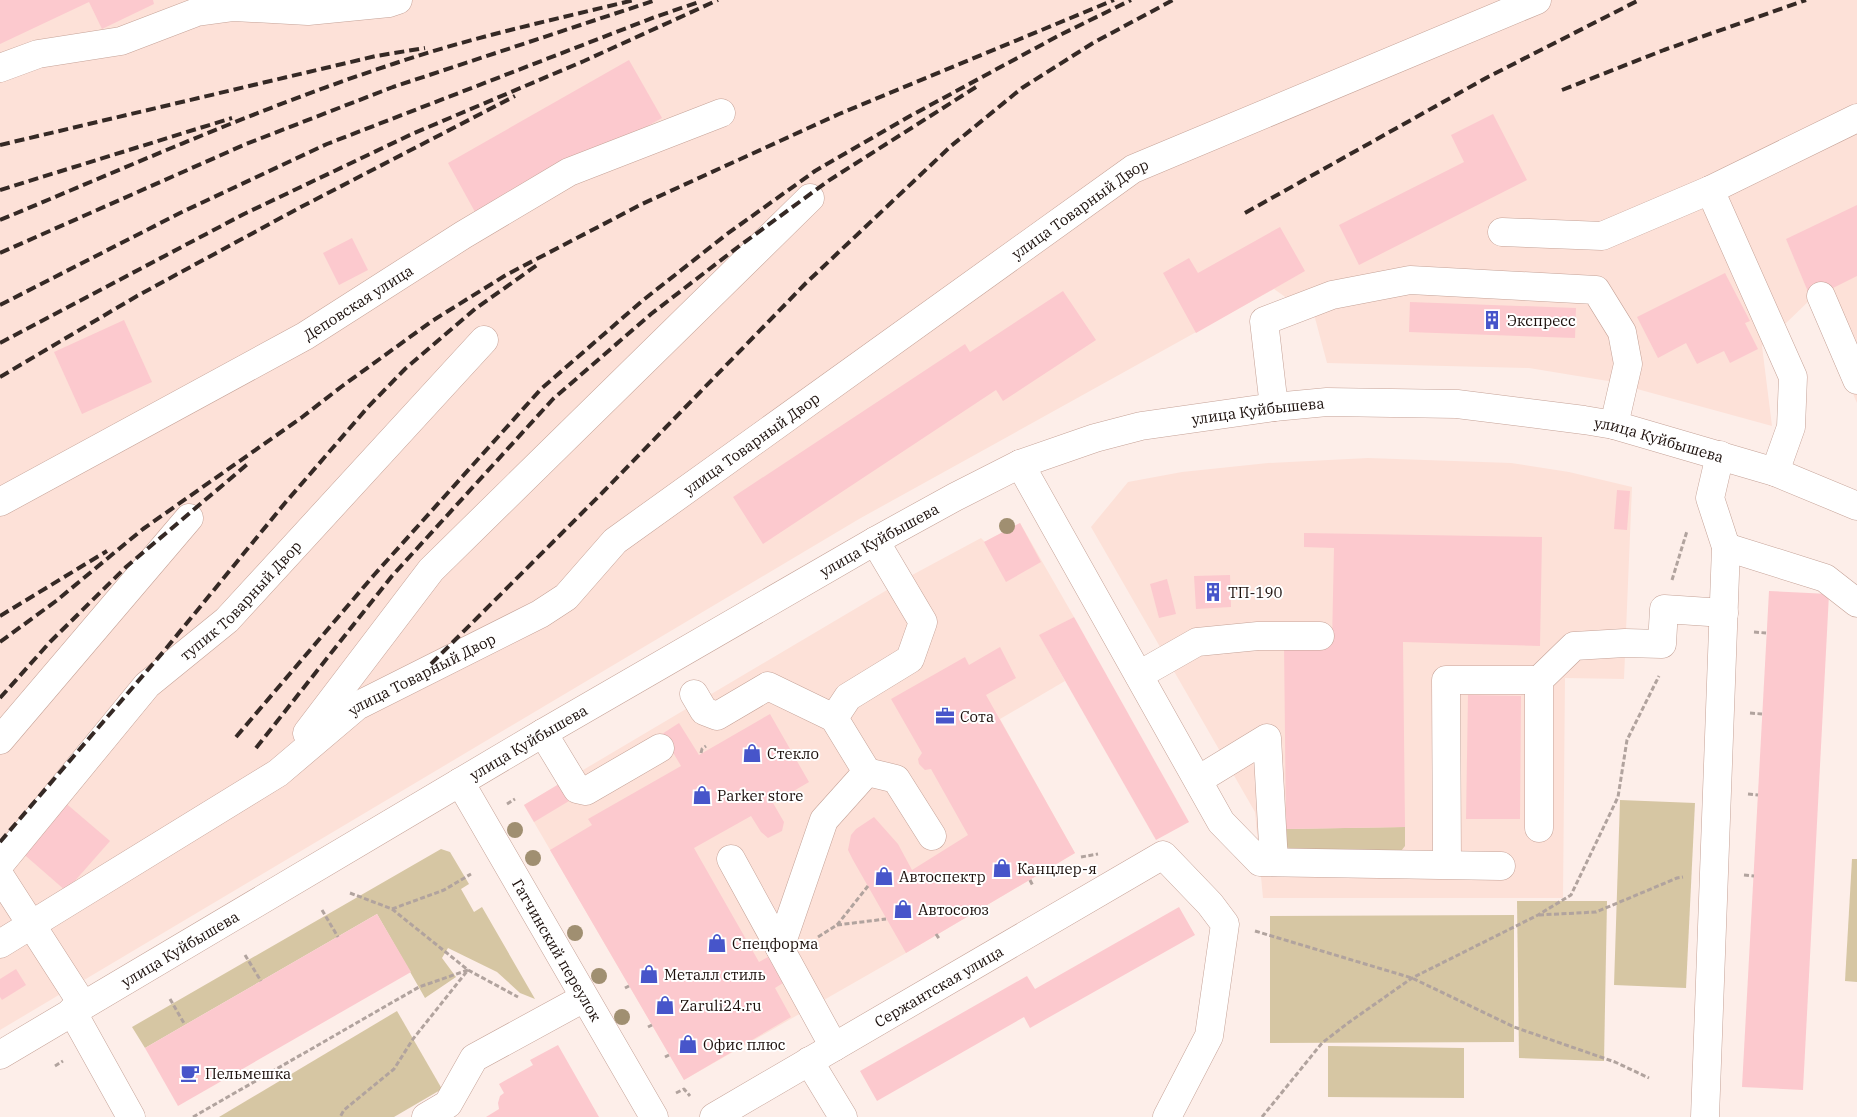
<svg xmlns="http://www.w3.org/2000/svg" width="1857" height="1117" font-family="'IBM Plex Serif',serif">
<rect width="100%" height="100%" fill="#fdeee9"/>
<g fill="#fde1d8">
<path d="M0 0H1857V403L1811 299 1762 346 1772 426 1608 381 1529 368 1327 363 1315 318 1274 289 859 519 0 1030Z"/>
<path d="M1368 458 1511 463 1569 472 1632 487 1624 679 1565 678 1563 898H1263L1255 812 1091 527 1128 482 1182 472 1268 463Z"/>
<path d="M1020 523 1074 617 1040 636 1065 681 1000 719 1075 853 906 953 684 1080 524 805 914 574 981 538 985 542Z"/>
</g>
<g fill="#d6c6a3">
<path d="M1620 800 1695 803 1686 988 1614 985Z"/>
<path d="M1405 827V846L1401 851 1292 850 1287 847 1286 829Z"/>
<path d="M441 849 450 852 469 884 461 889 474 912 482 907 535 999 520 993 497 972 448 948 442 958 456 977 425 998 377 914 145 1048 132 1027Z"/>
<path d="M1852 859H1857V982L1845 981Z"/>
<path d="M1517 901H1607L1604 1061 1519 1058Z"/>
<path d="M1514 915V1042L1270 1043V916Z"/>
<path d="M397 1011 442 1089 394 1117H219Z"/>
<path d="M1328 1046 1464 1048V1098L1328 1097Z"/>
</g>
<g fill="#fcc9ce">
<path d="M0 0H153L154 4 102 29 89 2 0 44Z"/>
<path d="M629 60 662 118 480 221 448 163Z"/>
<path d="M1493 114 1527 180 1359 265 1339 225 1464 162 1451 135Z"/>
<path d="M1857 205V276L1811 299 1786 239Z"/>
<path d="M1280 227 1305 271 1196 333 1163 273 1189 258 1198 273Z"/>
<path d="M352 238 368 270 339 285 323 253Z"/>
<path d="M1725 273 1750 321 1745 323 1758 349 1730 363 1724 351 1697 364 1686 343 1658 358 1637 317Z"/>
<path d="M1063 291 1096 340 1003 401 996 390 763 544 733 497 965 344 970 352Z"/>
<path d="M1410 302 1576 308 1575 338 1409 332Z"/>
<path d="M124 320 152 382 82 414 54 352Z"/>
<path d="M1617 490 1630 491 1627 530 1614 529Z"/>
<path d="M1020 523 1041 562 1006 582 984 542Z"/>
<path d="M1304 533 1542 537 1540 646 1403 642 1405 827 1286 829 1284 643 1332 642 1334 548 1304 547Z"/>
<path d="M1230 575 1231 607 1196 609 1194 576Z"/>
<path d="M1167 579 1176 614 1159 618 1150 584Z"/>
<path d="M1769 591 1829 594 1803 1090 1742 1087Z"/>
<path d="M1074 617 1189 822 1156 840 1039 635Z"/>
<path d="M1000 647 1016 678 986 695 1075 853 906 953 853 860 848 850 851 835 856 829 874 817 898 844 912 870 968 835 931 769 925 770 919 764 918 759 922 753 891 699 965 657 969 665Z"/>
<path d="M1468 695 1521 696 1520 819H1466Z"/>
<path d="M770 714 809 782 773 803 784 822 782 831 768 838 761 832 751 816 694 848 759 962 768 957 783 983 775 988 791 1017 684 1080 550 850 592 825 588 819 681 766 662 734 679 723 699 755Z"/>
<path d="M559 784 569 801 534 822 524 805Z"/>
<path d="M62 800 110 841 66 891 19 850Z"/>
<path d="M1179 907 1195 935 1030 1028 1024 1017 877 1101 860 1071 1027 976 1035 989Z"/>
<path d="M377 914 411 972 178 1106 145 1048Z"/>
<path d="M16 969 26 985 2 1000 0 997V979Z"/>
<path d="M558 1045 599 1117H486L499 1109 498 1103 500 1096 504 1093 499 1084 533 1065 530 1060Z"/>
</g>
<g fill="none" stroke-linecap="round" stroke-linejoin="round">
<g stroke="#c5a297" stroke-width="29">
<g id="minor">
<path d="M0 68 38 54 121 41 197 12 234 7 308 11 389 3 398 0"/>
<path d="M1710 190 1793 377 1791 427 1775 472"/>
<path d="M1502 232 1602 236 1710 190 1857 118"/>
<path d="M1821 296 1857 380"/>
<path d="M1274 407 1264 321 1332 295 1410 280 1596 290 1622 332 1628 364 1614 425"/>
<path d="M1020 464 1221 822 1260 862 1501 866"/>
<path id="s1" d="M0 502 305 336 463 235 569 172 721 113"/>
<path d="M875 541 923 622 910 659 848 697 834 718 867 772 896 779 932 836"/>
<path d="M1726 547 1825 578 1857 603"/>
<path d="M1139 675 1197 642 1258 636H1320"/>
<path d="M694 694 704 711 717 716 768 686 834 718"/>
<path d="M307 733 431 570 810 198"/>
<path d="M543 733 577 789 586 791 660 748"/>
<path d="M0 740 189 518"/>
<path d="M1198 780 1267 738 1274 862"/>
<path id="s2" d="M460 782 654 1117"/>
<path d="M1539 828V680L1574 646 1625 643 1662 644 1664 609 1724 613"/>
<path d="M731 859 834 1047"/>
<path id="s3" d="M0 864 147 685 227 620 484 340"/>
<path d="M1447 864 1446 680H1539"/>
<path d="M0 876 83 1005"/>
<path id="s4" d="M0 944 278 773 357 706 540 614 566 597 615 541 1133 169 1537 0"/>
<path d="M780 948 824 820 867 772"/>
<path d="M72 1011 131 1117"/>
<path d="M809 1061 843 1117"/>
<path d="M426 1117 448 1104 474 1058 584 998"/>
<path id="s5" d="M714 1117 1163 855 1210 904 1225 924 1209 1036 1167 1117"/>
<path d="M1705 1117 1726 547 1710 498 1720 455"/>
</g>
</g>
<g stroke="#c5a297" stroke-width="29">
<g id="major">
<path id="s6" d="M0 1055 543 733 875 541 955 497 1020 464 1095 438 1141 426 1274 407 1327 402 1457 404 1584 420 1614 425 1775 472 1857 506"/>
</g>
</g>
<g stroke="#b1a39e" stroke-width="3" stroke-dasharray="5 2.5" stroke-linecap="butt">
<path d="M1672 580 1687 531"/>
<path d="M1754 632 1766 633"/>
<path d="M1750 713 1762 714"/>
<path d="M701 753 702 749 706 746"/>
<path d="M1748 794 1758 795"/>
<path d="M507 804 515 799"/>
<path d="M1081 857 1098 854"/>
<path d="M1744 875 1754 876"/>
<path d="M1030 880 1033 886"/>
<path d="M350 893 392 909 468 970 518 997"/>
<path d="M983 907 986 913"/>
<path d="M392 909 444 890 471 874"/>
<path d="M322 910 338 937"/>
<path d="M1539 915 1596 912 1677 878 1683 877"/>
<path d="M837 925 886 919"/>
<path d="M1255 931 1412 978 1514 1027 1615 1062 1649 1078"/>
<path d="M936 934 940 940"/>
<path d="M818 937 837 925 868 886"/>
<path d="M245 955 261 981"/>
<path d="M625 988 629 986"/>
<path d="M170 999 185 1025"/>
<path d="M648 1027 652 1025"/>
<path d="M665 1057 669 1055"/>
<path d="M55 1066 63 1061"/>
<path d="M676 1093 684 1089 690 1096"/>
<path d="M193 1117 419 987 468 970 413 1039 394 1069 344 1110 340 1117"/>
<path d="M1262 1117 1322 1043 1348 1023 1412 978 1538 915 1571 895 1618 797 1627 740 1659 676"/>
</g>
<use href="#minor" stroke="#fff" stroke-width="28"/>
<use href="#major" stroke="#fff" stroke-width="28"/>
<g stroke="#352925" stroke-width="4" stroke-dasharray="10 5" stroke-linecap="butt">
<path d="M1562 90 1664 50 1806 0"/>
<path d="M0 145 376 56 425 48"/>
<path d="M0 190 232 118"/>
<path d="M1245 213 1486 78 1639 0"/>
<path d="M0 220C130 166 259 108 393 64 472 37 553 20 634 0"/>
<path d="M0 253 246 144 393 87 656 0"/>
<path d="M0 305 180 213 327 144 655 17 699 2"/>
<path d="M0 343 244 214 412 134 584 61 718 0"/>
<path d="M0 377 137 296 299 208 515 96"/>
<path d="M0 616 107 551"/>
<path d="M0 642 56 601 143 529 301 418 341 387 432 321 506 275 642 204 839 114 1114 0"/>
<path d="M431 664 603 492 806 283 951 146 1022 88 1093 43 1173 0"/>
<path d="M0 698 50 642 126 567 250 462"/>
<path d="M236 737 374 575 541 389 642 301 727 234 815 171 910 116 1058 36 1131 0"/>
<path d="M256 748 392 576 553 399 651 314 738 247 828 181 976 87"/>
<path d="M0 842 164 651 285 503 368 407 405 369 475 309 540 263"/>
</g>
</g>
<g fill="#a08f71">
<circle cx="1007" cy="526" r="8"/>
<circle cx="515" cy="830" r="8"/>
<circle cx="533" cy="858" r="8"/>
<circle cx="575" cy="933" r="8"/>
<circle cx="599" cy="976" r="8"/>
<circle cx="622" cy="1017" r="8"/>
</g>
<defs>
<g id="building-bare" transform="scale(1.5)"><path d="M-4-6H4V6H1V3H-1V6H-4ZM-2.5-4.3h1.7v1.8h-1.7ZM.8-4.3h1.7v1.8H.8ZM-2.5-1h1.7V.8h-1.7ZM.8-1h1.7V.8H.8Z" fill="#4755ca" stroke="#fff" stroke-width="2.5" paint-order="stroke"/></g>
<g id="office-bare" transform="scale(1.5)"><path d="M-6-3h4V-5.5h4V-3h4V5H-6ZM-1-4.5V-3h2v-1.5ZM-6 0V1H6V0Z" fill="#4755ca" stroke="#fff" stroke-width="2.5" paint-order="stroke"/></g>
<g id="shop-bare" transform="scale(1.5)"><path d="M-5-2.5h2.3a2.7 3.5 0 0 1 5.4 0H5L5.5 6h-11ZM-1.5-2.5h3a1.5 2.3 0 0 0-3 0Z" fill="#4755ca" stroke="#fff" stroke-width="2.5" paint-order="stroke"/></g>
<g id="cafe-bare" transform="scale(1.5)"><path d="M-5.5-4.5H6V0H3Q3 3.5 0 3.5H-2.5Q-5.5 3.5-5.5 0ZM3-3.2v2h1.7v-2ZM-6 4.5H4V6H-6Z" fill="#4755ca" stroke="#fff" stroke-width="2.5" paint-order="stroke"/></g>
</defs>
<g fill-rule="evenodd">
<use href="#building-bare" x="1492" y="320"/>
<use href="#building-bare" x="1213" y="592"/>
<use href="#office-bare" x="945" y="716"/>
<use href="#shop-bare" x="752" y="753"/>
<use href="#shop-bare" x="702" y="795"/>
<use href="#shop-bare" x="1002" y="868"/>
<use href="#shop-bare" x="884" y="876"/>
<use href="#shop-bare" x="903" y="909"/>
<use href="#shop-bare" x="717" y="943"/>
<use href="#shop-bare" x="649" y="974"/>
<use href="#shop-bare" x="665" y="1005"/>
<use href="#shop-bare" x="688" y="1044"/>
<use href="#cafe-bare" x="190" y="1073"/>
</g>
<g text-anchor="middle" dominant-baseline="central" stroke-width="4" stroke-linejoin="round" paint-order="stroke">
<g font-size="15" fill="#1b0f0b" stroke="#fff">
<text stroke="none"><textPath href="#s4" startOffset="1312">улица Товарный Двор</textPath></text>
<text stroke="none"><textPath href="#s1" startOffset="410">Деповская улица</textPath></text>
<text stroke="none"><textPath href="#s6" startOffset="1424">улица Куйбышева</textPath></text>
<text stroke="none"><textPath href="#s6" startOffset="1829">улица Куйбышева</textPath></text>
<text stroke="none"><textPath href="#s4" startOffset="908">улица Товарный Двор</textPath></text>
<text stroke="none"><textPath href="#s6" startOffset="1019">улица Куйбышева</textPath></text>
<text stroke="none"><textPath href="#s3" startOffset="358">тупик Товарный Двор</textPath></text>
<text stroke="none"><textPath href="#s4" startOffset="502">улица Товарный Двор</textPath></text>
<text stroke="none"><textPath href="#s6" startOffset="614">улица Куйбышева</textPath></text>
<text stroke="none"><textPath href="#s6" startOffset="209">улица Куйбышева</textPath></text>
<text stroke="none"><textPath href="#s2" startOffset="194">Гатчинский переулок</textPath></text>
<text stroke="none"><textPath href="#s5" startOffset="260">Сержантская улица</textPath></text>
</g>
<g font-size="15" fill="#1b0f0b" stroke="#fff" text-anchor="start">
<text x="1507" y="320">Экспресс</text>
<text x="1228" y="592">ТП-190</text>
<text x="960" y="716">Сота</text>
<text x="767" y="753">Стекло</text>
<text x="717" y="795">Parker store</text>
<text x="1017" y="868">Канцлер-я</text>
<text x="899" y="876">Автоспектр</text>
<text x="918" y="909">Автосоюз</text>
<text x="732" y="943">Спецформа</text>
<text x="664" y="974">Металл стиль</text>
<text x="680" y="1005">Zaruli24.ru</text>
<text x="703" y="1044">Офис плюс</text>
<text x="205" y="1073">Пельмешка</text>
</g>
</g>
</svg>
